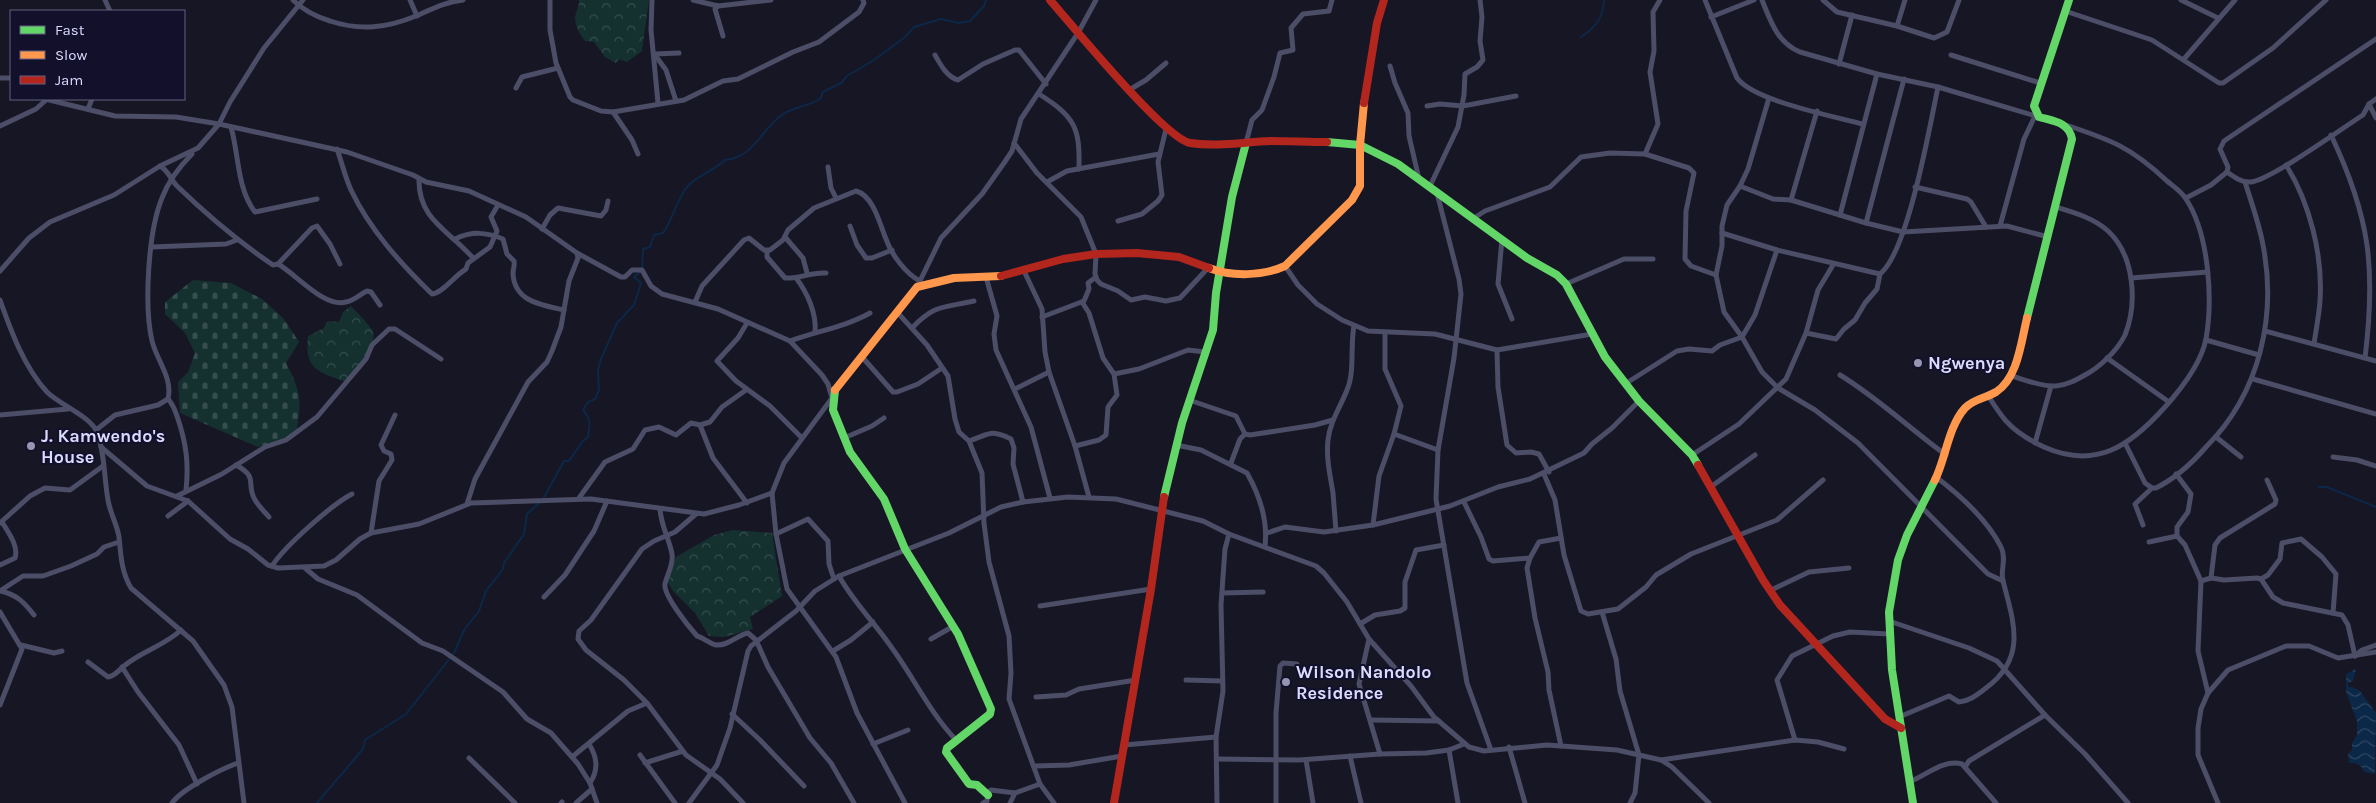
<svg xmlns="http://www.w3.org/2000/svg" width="2376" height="803" font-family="Karla,sans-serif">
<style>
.forest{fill:url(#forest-crowns)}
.cemetery{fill:url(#cemetery-stones)}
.water{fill:url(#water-waves)}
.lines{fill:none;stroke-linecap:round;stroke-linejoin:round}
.stream{stroke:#0b2848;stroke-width:2}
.street{stroke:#4c4d66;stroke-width:5}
.fast{stroke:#63d668;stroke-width:8}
.slow{stroke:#ff974d;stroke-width:8}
.jam{stroke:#b3261e;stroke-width:8}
.poi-dot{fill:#9696b3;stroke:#12102b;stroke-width:2}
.labels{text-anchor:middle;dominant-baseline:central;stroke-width:4;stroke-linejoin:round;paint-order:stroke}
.poi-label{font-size:18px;font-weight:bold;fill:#dbdbff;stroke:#12102b;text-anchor:start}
</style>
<defs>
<pattern id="forest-crowns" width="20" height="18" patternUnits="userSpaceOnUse" patternTransform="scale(1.25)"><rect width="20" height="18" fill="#14312f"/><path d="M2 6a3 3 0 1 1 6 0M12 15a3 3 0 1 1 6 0" fill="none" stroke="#364e4e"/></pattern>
<pattern id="cemetery-stones" width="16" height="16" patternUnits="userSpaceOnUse" patternTransform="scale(1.25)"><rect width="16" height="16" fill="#14312f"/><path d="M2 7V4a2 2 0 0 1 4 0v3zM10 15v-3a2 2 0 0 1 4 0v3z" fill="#364e4e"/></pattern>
<pattern id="water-waves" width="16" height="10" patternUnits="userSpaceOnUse" patternTransform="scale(1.25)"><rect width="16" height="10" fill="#0b2848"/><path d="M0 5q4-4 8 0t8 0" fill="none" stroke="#2e4763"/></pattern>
</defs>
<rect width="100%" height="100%" fill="#171625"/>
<g class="forest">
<path d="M579,0H649L642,51L627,62L619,59L616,63L605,57L594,42L585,41C579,33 573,23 576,13C578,7 579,6 579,0Z"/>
<path d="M351,306C358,314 367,322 372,330C380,343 354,372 346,382C318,372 304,369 308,336L324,328L326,323L330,321L339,322L343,312Z"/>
<polygon points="733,530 772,533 782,596 750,617 753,629 724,637 709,636 695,613 673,591 667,581 676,557 714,535"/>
</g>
<path class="cemetery" d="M193,280L231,283L262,299L284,319L299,342L286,363C300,390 302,398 297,429L283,440L258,447L180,413L178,382L188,372L195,353L185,333L165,314V302Z"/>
<path class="water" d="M2356,669L2353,681L2348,683V686L2359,690L2376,713L2375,774L2364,772C2361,764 2357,763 2349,763L2348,754L2352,750V743L2357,735V721L2346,692V674Z"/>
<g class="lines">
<g class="stream">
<path d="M1581,37C1596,27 1603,18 1604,0"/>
<polyline points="2319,487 2327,487 2376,507"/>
<path d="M543,499L564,461H569L582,442L588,437C590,425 591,419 583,410L588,402L595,399L599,390L598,370L601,359L617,323L634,305L641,283L634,277L642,270L643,249L650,247L654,235L663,233C673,219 676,201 687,187C697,175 714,171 725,160C753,157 759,134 778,118C790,107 807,107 820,99L823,92L841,83L847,76L874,60L905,37L914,27L941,19L959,23L970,21L984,6L986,0"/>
<polyline points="317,803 363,749 365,740 406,714 454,653 464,630 479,611 486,591 503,569 504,563 524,534 527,514 539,503"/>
</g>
<g class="street">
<polyline points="105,0 110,11"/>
<path d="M293,0C303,10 317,17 330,21C360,31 387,28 416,16C432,9 445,2 463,0"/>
<polyline points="410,0 417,16"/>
<polyline points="550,0 550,30 556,63 570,97 573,100 601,111 613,112 684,100 723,81 738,79 793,52 819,42 859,12 864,3 863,0"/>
<polyline points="652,0 651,30 658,103"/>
<polyline points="693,0 718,6 771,0"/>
<path d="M1705,0L1737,78C1754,101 1833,116 1862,124"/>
<path d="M1762,0C1771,22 1777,42 1800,52L1877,74L1938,87L2039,117"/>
<polyline points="1823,0 1837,12 1897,26 1934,38 1947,32 1959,0"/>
<polyline points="2181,0 2218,18"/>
<polyline points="718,6 715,9 723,36"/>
<polyline points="2065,11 2152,40 2219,83 2223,83 2273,48 2326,0"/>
<polyline points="1711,17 1754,0"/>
<polyline points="1897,26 1905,0"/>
<polyline points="655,54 679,53"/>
<polyline points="655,55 666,70 676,101"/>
<path d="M935,55C940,64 947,77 958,80L983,64L1015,50H1019L1046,84"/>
<polyline points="1951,55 2040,83"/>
<polyline points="2184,59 2235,0"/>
<polyline points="1839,64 1852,15"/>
<polyline points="1390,66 1395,83 1408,113 1409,136 1419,179"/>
<polyline points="0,78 11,78"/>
<polyline points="516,88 522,77 558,68"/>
<polyline points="1129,90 1146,80 1166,63"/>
<path d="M1039,94C1075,117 1080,127 1079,169"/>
<polyline points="1769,98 1748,169 1740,186 1727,205 1722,226 1722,246 1716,275 1724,312 1742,337 1762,372 1778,388 1815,410 1858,443 1988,574 2003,581"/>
<polyline points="45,99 115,116 176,117 219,124 347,152 413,175 426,182 469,191 526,217 577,253 578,258 569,281 561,327 552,351 547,362 528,382 475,479 467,504"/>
<polyline points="2369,104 2376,118"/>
<polyline points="1427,106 1440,104 1463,106 1516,96"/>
<polyline points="88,109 92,99"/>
<polyline points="613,112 632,140 638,154"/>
<polyline points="0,126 36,109 46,100"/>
<path d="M231,127C239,155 237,189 255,212L317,199"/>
<path d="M2331,135C2370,217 2376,268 2365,358"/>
<polyline points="1014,143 1037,173 1081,217 1096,254 1095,274 1097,280 1101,284 1118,291 1131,300 1145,297 1166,301 1180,298 1208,268"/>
<polyline points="1246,143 1252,120 1262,110 1274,77 1280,53 1293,50 1291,28 1303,14 1329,11 1332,0"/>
<path d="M337,149C342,163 345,177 351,190C370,230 401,264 432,294C443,293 454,276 466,269L468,263L490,247L497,231L491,217L498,205"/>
<polyline points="1645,154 1658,124 1650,72 1654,51 1653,12 1660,0"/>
<path d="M2286,165C2310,203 2323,256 2320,301C2319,315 2316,330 2314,344"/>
<path d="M160,166C169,171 170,179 177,186C207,215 239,242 273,265L278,264L312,228L317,226L330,244L340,264"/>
<polyline points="828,167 831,188 836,198"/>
<path d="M2227,172C2234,177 2242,183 2251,182C2272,179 2341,129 2363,115L2369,104L2376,99"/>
<path d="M419,179C418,220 450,231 473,258"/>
<polyline points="1047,182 1067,171 1159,154"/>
<polyline points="1430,186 1458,127 1464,95 1465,74 1477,67 1483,60 1480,41 1482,17 1480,0"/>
<polyline points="1740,186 1773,199 1791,200 1866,223 1903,232 2007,226 2048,237"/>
<polyline points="1915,187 1967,199 1971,202 1986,227"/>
<polyline points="1437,193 1459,279 1461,294 1454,358 1438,450 1436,499 1467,683 1491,750"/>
<polyline points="2186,198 2211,185 2227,172 2228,167 2220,149 2224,141 2376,39"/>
<polyline points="1791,200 1817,111"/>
<polyline points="1840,215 1877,74"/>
<polyline points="1474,218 1485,211 1550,187 1581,157 1610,153 1645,154 1689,168 1694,173 1686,211 1685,259 1691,266 1716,275"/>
<polyline points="1118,221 1142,214 1158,201 1162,195 1158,162 1166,129"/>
<polyline points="1866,223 1904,79"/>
<polyline points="850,226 857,245 866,258 872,258 892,250"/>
<polyline points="2000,226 2024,139 2035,116"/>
<polyline points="542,229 550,215 558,208 601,216 606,210 608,201"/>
<path d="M1722,233L1777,250L1880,274C1908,252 1930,125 1938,87"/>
<polyline points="785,237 803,258 807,273"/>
<path d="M455,239C472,231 486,232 503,239L507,254L514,261C515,266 513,269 513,273C514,302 542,305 564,310"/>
<polyline points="1502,239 1498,284 1512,319"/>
<polyline points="152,247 226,244 237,240"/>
<path d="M767,251V257L785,278C801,279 809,272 826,273"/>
<polyline points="577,253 621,277 625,277 632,270 642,270 651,286 662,294 718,309 790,341 822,375 828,384 832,398 784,463 772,493 776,534 787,589 836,657 857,713 905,803"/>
<path d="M278,264C296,274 324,308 346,302C354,301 360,294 367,291L371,292L380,305"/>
<polyline points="1285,266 1298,285 1317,304 1342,320 1368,331 1435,334 1497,350 1592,334"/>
<polyline points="0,271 29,238 50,222 114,195 160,166 198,148 219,124 230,102 264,48 303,0"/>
<polyline points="1024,271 1042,309 1045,352 1049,372 1075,446 1089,497"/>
<polyline points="986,277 997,316 994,334 996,350 1031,427 1050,498"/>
<path d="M796,278C807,292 817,314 815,332"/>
<polyline points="2131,278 2208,272"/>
<polyline points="1566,284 1624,259 1653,259"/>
<polyline points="917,287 941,238 982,194 1004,163 1012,151 1021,119 1078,33 1096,0"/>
<path d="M0,300C11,331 24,367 47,392C60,405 90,416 97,432C105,453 104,478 108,500C110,513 117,524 119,537C121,555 121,571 131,588L193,641L224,685L232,707L244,803"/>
<path d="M695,302L702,286L744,240L749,238L764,250H770L783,240L788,230L814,208L856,191C874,196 880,225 886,239C891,254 906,274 920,281"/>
<polyline points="897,312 927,345 948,376 955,419 959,432 969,441 982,473 984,523 989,562 1009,636 1011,673 1009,699 1040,784 1054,803"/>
<polyline points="1042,317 1084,301 1089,289 1088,283 1096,277"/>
<polyline points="747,323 738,338 717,361 736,381 770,406 802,438"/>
<path d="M912,328C935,304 943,308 974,301"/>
<polyline points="2265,331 2376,361"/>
<polyline points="1806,333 1836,339 1844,329 1855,320 1865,303 1877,289 1880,274"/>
<polyline points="2206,340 2259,355"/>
<path d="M790,341C817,331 845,327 870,313"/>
<polyline points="1497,350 1498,387 1507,445 1516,453 1531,452 1539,454 1549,472"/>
<polyline points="863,358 893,392 897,392 918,384 942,368"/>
<polyline points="2107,358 2169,402"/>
<polyline points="1114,374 1139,369 1188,350 1205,352"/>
<path d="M1840,375C1878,398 1910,429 1946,455"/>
<path d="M2012,376C2025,380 2042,387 2056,386C2067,385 2076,380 2085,375C2100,367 2117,351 2125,335C2138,302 2134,255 2108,231C2094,218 2073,212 2056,207"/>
<polyline points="2253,379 2376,414"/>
<polyline points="1625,384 1677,351 1689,349 1712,351 1720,345 1742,337 1755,315 1777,250"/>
<polyline points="1015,389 1049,372"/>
<path d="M1989,397C1994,405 2000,414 2006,421C2016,432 2031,441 2044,447C2096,470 2130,446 2165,407C2182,388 2201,364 2206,339C2213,299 2209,234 2186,199C2182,192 2173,186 2167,181C2131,147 2111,140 2066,125"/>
<path d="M168,399C173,404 175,410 177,416C186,442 189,463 186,490"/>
<polyline points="1189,400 1236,416 1245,434 1250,435 1315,425 1333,420"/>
<polyline points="0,415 68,409"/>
<polyline points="700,425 713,458 747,503"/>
<path d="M96,430L115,415L158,405L168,399C173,378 157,361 152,341C144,306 148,232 162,198C168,182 180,166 192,154"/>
<polyline points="1394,434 1438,450"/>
<polyline points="2216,437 2241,457"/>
<polyline points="844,438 872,426 884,418"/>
<path d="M969,441C990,434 990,429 1011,439L1014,448L1013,464L1023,502"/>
<polyline points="2035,443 2051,386"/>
<path d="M2125,443L2145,483L2152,488H2156C2174,479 2193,462 2206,447C2260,393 2278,315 2262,240C2258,221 2251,201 2245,182"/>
<path d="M1176,445L1201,450L1247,473C1260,496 1268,520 1265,546"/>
<polyline points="1075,446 1099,440 1106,435 1108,407 1117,395 1114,374 1103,358 1089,313 1082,302"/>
<polyline points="101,447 147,486 188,501 230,539 248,549 268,565 278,568 324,566 336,560 360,539 371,533 419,524 471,503 591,499 704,514 739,505 772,493"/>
<polyline points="1692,455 1739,424 1786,379 1806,333 1818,290 1833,265"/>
<polyline points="2333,457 2357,460 2376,466"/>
<polyline points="1231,463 1240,439 1245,434"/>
<path d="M236,465C259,478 246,482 254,498C257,505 265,512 269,517"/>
<polyline points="1544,474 1555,500 1564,555 1581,611 1588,614 1618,609 1646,587 1656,575 1691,554 1777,520 1823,480"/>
<polyline points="2176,474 2191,494 2188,512 2177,527 2177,536"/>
<polyline points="1712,486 1755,455"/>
<polyline points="177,496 222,474 265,447 286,440 317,417 366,359 372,345 389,329 395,329 441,359"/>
<polyline points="579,498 605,462 633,449 645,430 659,427 676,435 691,423 700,425 710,422 722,407 746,390"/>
<polyline points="1464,502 1481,537 1489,559 1493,561 1530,558 1539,542 1561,538"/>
<path d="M660,509C661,526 669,538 672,554C674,564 667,574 665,584C663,595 689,627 697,636C704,638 710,644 716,645C729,646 737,635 748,633L756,640L768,667L810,738L831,763L854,803"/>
<polyline points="696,514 675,532 654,541 642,549 591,620 579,631 578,639 586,650 624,680 647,703 686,755 720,779 743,803"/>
<polyline points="168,516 188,501"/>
<polyline points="0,523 30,496 45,488 70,490 103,466"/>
<polyline points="1373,525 1379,476 1394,434 1401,406 1385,369 1385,334"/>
<polyline points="2143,525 2135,504 2152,488"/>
<path d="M1336,531C1335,518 1334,505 1333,493C1330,475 1326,458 1328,440C1330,421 1341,406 1347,390C1355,372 1350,346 1354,326"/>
<polyline points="371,533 379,481 392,460 391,454 384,451 381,445 395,415"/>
<polyline points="1267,533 1285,527 1324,532 1373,525 1450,506 1498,487 1530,479 1584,453 1592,444 1612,428 1639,401"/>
<polyline points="776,534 808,519 828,541 829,564 834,579"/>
<polyline points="2149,542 2177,536 2185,545 2201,581 2198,651 2208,693"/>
<polyline points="1530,558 1527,568 1535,618 1548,672 1549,690 1561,746"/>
<path d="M0,565L15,558C19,546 8,532 2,522"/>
<path d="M272,566C284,547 331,505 352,494"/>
<polyline points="305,568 318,579 357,595 422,643 443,651 503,692 527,719 551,733 578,764 590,783 597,803"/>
<path d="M839,576C854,603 875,623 892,648C914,678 930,713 956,740"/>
<polyline points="2211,578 2215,545 2220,538 2275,504 2276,500 2267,480"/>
<polyline points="2261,579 2268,575 2280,559 2282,543 2301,539 2322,557 2336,574 2333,613"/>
<polyline points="2201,581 2211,578 2224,580 2257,578 2261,579 2273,597 2283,603 2342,615 2348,625 2355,656"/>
<polyline points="0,591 23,576 43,576 71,566 97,554 104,547 119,542"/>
<path d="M1,591C17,595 24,602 34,615"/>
<polyline points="1769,591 1809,572 1849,568"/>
<polyline points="1222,593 1263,592"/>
<polyline points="544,597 565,575 594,531 607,501"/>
<polyline points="1040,606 1151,589"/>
<polyline points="0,612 22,649 0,705"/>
<polyline points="1602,612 1616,659 1620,691 1639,755 1635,793 1630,803"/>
<polyline points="1889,621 1969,648 1997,661 2045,715 2085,754 2128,803"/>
<polyline points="1360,624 1375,615 1400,611 1405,608 1405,582 1416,550 1444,545"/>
<polyline points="931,639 952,627"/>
<polyline points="1369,639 1359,684 1380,754"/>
<polyline points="21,645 54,653 62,651"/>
<polyline points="833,651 851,640 873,622"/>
<polyline points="2355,656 2362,650 2376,645"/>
<path d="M88,662L108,677C115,676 119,670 124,666C142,651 164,646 181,630"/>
<polyline points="122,667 138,692 179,745 197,784"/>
<polyline points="1186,680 1222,681"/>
<polyline points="1036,697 1066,695 1079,689 1136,680"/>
<polyline points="732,714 760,740 804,786"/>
<path d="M1899,717L1949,696L1959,702C1970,701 1978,694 1986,688C2027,658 2014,623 2003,581C2000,570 2007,559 2001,547C1987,519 1961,496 1936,477"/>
<polyline points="1371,720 1439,721"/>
<polyline points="1795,740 1777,680 1792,656 1833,636 1850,632 1889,634"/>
<path d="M589,744C597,757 599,769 590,783"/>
<polyline points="873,744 908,730"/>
<polyline points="1124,745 1216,737"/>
<polyline points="1509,747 1525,803"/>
<polyline points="1449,750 1458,803"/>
<polyline points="640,755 675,803"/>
<polyline points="1350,756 1361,803"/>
<polyline points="572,757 628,711 647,703"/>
<polyline points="469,758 515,803"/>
<polyline points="1217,759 1299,760 1380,754 1426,753 1449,750 1464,744"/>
<polyline points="1306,760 1313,803"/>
<polyline points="1661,760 1795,740 1818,742 1844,749"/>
<polyline points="645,763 683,751"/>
<polyline points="1035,766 1069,765 1122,756"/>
<polyline points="1965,767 1969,761 2045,715"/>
<path d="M1909,782C1927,775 1943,759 1962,764L1996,803"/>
<path d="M172,803C182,789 221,769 238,763"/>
<polyline points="561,803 562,802"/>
<polyline points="576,803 592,789"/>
<polyline points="689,803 717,765 730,728 748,651 751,646 796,611 815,591 839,576 949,533 1001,507 1023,502 1068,497 1116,499 1203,521 1229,534 1316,566 1324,573 1347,602 1369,639 1411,686 1434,717 1469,747 1484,751 1547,745 1617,750 1661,760 1672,767 1709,803"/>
<polyline points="983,803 987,801 988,792 991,790 1015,793 1040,784"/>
<polyline points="1010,803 1015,793"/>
<polyline points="1217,803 1216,737 1223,691 1221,605 1225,549 1229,534"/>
<polyline points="1276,803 1276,713 1280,666 1283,663 1297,664"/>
<polyline points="2218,803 2198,755 2198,728 2201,709 2208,693 2228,670 2286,646 2309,646 2338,658 2376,652"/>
</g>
<g class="fast">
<polyline points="1327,142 1360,145 1398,164 1527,258 1557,275 1566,284 1605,357 1639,401 1692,455 1698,465"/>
<path d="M2027,318L2072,139C2069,122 2053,121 2039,117L2034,106L2069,0"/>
<polyline points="835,390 833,410 850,452 884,499 905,549 958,634 991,709 990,714 947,748 946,752 969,784 977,785 988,795"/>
<polyline points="1164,497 1182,423 1213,330 1216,293 1232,197 1246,143"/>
<polyline points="1913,803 1892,670 1889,612 1898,560 1907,535 1935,480"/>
</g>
<g class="slow">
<path d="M1209,268C1232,277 1263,276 1285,266L1352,200L1360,186V145L1364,103"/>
<polyline points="835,390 917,287 954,278 1001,276"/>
<path d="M1935,480C1946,458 1948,427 1965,408C1973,399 1986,398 1996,392C2018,378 2021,342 2027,318"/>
</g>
<g class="jam">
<path d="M1050,0C1072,25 1165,139 1190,143C1216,147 1244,142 1270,141C1289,141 1308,142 1327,142"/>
<polyline points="1364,103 1377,23 1384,0"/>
<polyline points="1001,276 1063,259 1096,254 1137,253 1179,257 1209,268"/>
<polyline points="1698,465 1763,580 1780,605 1885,719 1901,728"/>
<polyline points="1114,803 1151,589 1164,497"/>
</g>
</g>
<g class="poi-dot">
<circle cx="1918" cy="363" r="5"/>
<circle cx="31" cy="446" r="5"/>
<circle cx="1286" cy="682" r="5"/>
</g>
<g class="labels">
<g class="poi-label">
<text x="1928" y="363">Ngwenya</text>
<text x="41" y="436">J. Kamwendo's<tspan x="41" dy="21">House</tspan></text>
<text x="1296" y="672">Wilson Nandolo<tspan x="1296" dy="21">Residence</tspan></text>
</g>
</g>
<rect x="10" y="10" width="175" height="90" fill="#12102b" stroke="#626180"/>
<rect x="20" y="26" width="25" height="8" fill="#63d668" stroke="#626180"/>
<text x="55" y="35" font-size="15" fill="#dbdbff">Fast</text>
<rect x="20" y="51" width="25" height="8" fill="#ff974d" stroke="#626180"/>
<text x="55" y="60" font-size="15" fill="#dbdbff">Slow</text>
<rect x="20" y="76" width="25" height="8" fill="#b3261e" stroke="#626180"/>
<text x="55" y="85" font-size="15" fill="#dbdbff">Jam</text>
</svg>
